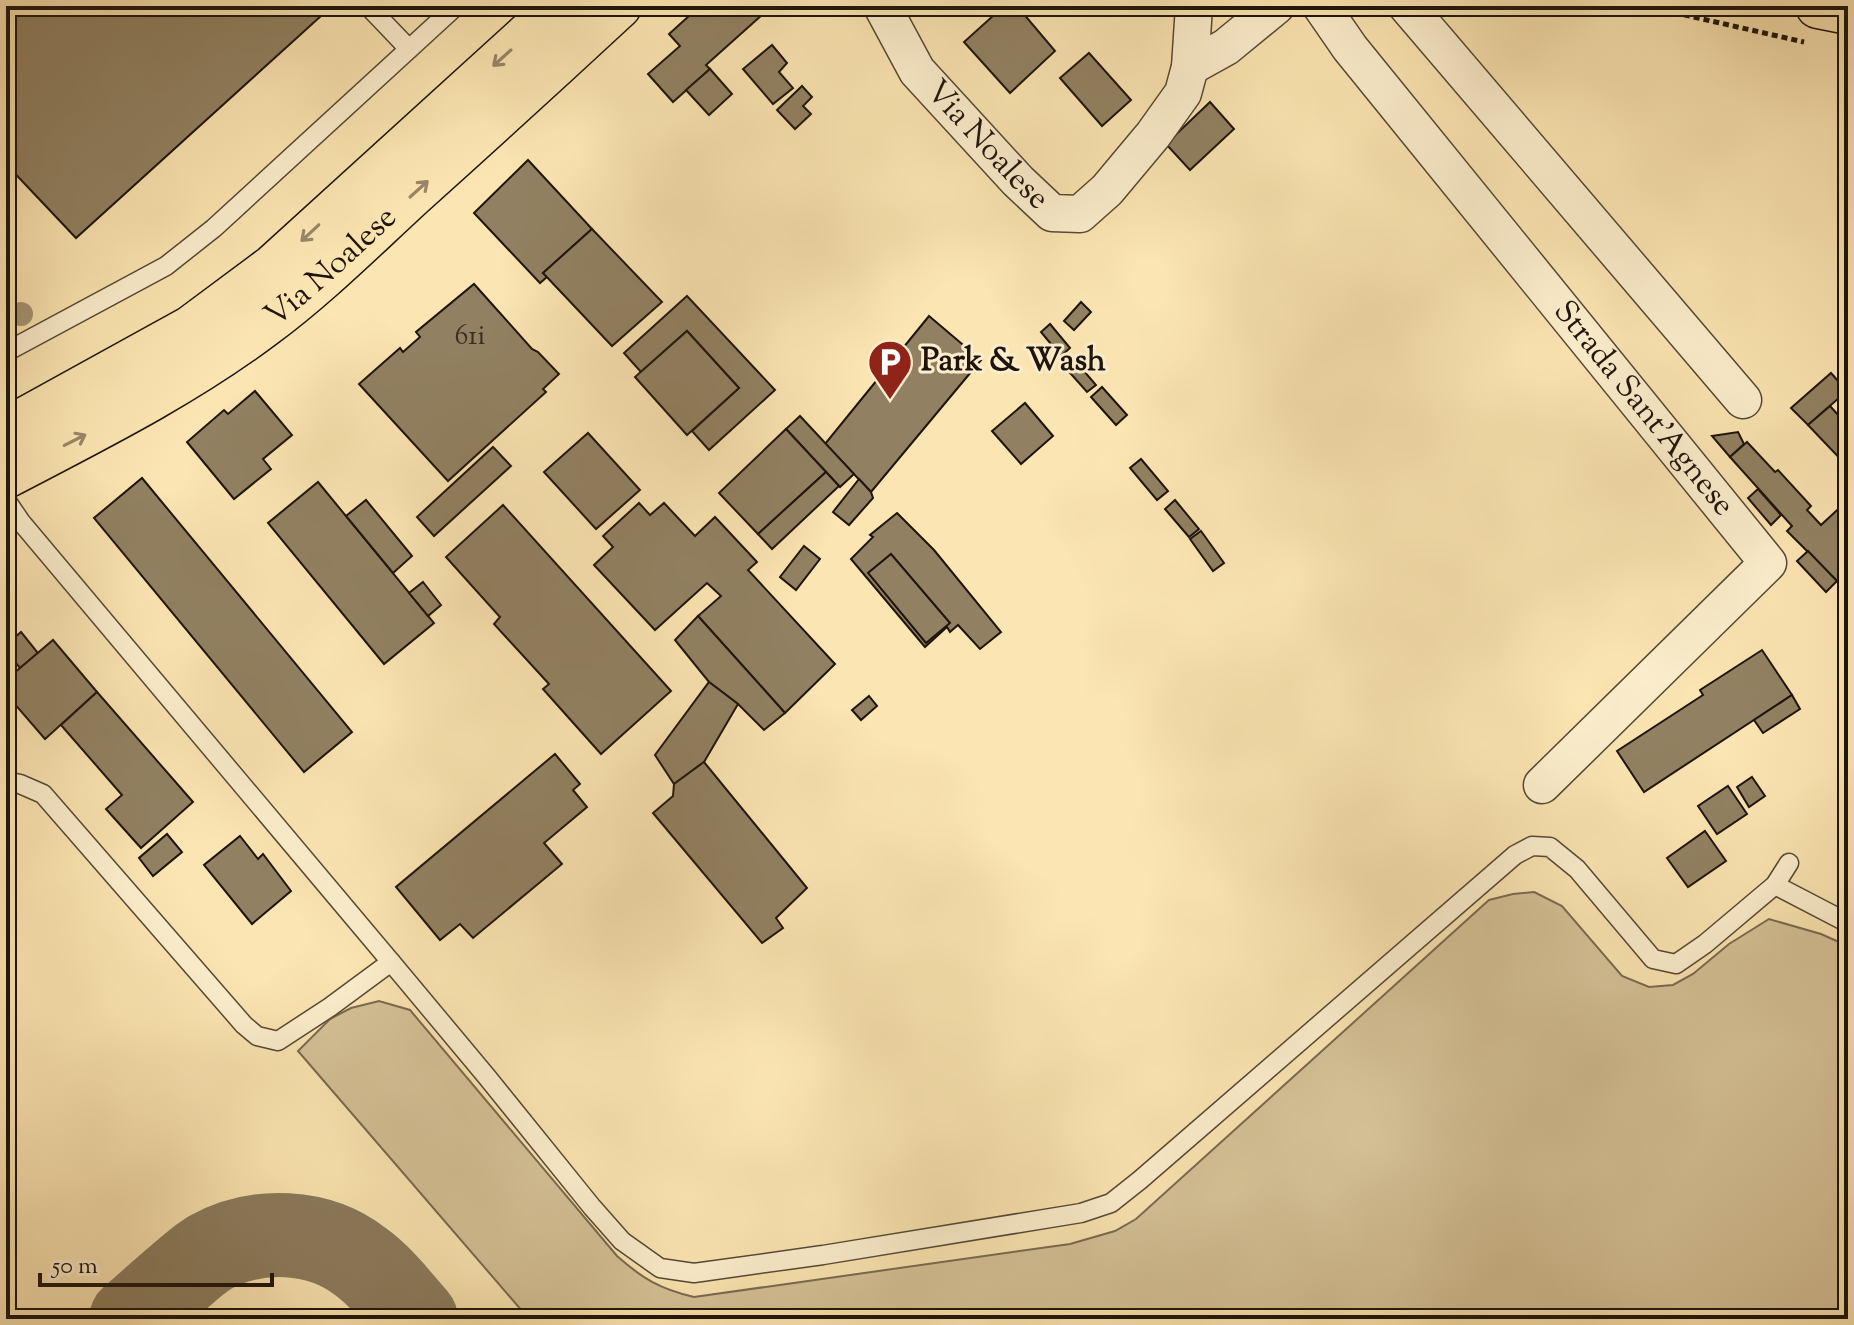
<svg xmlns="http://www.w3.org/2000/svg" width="1854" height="1325" font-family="'Sorts Mill Goudy',serif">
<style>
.green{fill:#d5c196;stroke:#7a6a50;stroke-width:2}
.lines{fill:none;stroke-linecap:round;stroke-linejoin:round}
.taxiway{stroke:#8c7c5e;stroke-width:84}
.building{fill:#918162;stroke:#1e140b;stroke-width:2}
.lane-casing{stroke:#554835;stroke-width:21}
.street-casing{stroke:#554835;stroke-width:39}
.primary-casing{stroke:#1e140b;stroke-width:47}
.highway-casing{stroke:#1e140b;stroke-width:47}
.path{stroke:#1e140b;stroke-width:5;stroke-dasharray:6 4;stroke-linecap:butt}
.lane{stroke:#fceecd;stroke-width:18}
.street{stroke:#fceecd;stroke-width:36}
.primary{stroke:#fbe5b2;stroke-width:44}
.highway{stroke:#fbe5b2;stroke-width:44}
.tree{fill:#a59471}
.oneway{stroke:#988767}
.labels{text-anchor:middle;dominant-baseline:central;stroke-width:6;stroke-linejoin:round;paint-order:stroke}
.number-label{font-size:28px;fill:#3b2f21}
.street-label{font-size:32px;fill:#1e140b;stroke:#fceecd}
.poi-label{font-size:32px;font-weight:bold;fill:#1e140b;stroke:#fceecd;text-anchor:start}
</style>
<rect width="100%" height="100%" fill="#fbe5b2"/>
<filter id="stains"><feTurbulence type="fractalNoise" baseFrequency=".0025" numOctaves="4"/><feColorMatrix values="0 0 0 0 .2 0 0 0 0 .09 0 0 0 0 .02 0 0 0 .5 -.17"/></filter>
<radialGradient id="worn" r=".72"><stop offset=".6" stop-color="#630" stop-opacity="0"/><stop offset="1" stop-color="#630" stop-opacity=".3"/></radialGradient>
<path class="green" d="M1534,892L1562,906L1622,976L1649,987L1673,985L1693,974L1729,944L1769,919L1821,934L1848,946V1319H529L298,1051L330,1019L351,1008L379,1001L410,1010L617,1256C643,1279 660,1289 694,1297L1070,1244L1115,1231L1136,1219L1489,900L1513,894Z"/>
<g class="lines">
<path class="taxiway" d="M131,1319C149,1303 167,1287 186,1271C194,1264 202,1257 211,1252C257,1227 319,1229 361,1262C382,1277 399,1300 416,1319"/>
</g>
<g class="building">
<polygon points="6,6 332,6 76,238 6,164"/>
<polygon points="700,6 756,6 763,14 706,65 710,69 673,102 648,74 680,46 669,34"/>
<polygon points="1004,6 1017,6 1055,51 1010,93 964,42"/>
<polygon points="772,45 787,63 779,72 793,88 773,104 743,69"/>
<polygon points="1089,53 1131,100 1102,126 1060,78"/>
<polygon points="710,69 732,94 709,115 686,90"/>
<polygon points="802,86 812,97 803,106 811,114 795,129 777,110"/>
<polygon points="1210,102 1234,129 1190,170 1166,144"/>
<polygon points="528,160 592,229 543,273 547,277 540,283 474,213"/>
<polygon points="592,229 662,302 612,346 543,273"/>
<polygon points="474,284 532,349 538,352 559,374 543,389 546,392 448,481 359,384 400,348 403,352 420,337 416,332"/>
<polygon points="687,296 775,390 709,450 692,431 739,388 687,331 641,372 624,353"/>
<polygon points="1081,302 1091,312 1074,330 1064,321"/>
<polygon points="929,316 981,360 871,492 825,444"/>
<polygon points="1050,324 1070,348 1061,356 1041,332"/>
<polygon points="687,331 739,388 687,435 635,377"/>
<polygon points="1072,357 1096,385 1087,392 1063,365"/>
<polygon points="1831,373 1847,391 1808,425 1791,408"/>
<polygon points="1102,387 1127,415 1116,425 1091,397"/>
<polygon points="255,391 292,435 263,459 271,469 234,499 187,442 224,410 228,414"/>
<polygon points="1025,403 1053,436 1021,464 992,431"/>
<polygon points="1830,406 1848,426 1848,467 1808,425"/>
<polygon points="800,416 854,474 840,487 786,429"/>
<polygon points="786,429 826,472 758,534 719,493"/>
<polygon points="1738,432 1744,444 1730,457 1712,436"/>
<polygon points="588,433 640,490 596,529 544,472"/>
<polygon points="1747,442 1775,472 1778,470 1811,506 1807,510 1821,525 1848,500 1848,574 1839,583 1787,531 1792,526 1730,457"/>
<polygon points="493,447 511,466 434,536 417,517"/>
<polygon points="1141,459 1168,491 1157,500 1130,468"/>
<polygon points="826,472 839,486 772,549 758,534"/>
<polygon points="142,478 352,732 304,772 94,518"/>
<polygon points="859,479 871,492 873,498 849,525 833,512"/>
<polygon points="318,482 434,623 384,664 268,523"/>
<polygon points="1758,489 1781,515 1771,525 1748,498"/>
<polygon points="366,500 412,556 393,573 346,516"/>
<polygon points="1175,500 1199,529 1189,537 1165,509"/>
<polygon points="639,503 650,515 664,503 695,536 715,517 757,562 748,570 835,664 785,713 698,616 721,596 707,583 655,630 594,565 613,547 603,536"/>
<polygon points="503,505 671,691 601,754 543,689 549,684 494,624 500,617 446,557"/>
<polygon points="897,513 934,550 1001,632 980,649 958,625 950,632 947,627 925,647 851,559 873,537 870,535"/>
<polygon points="1201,531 1224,563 1213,571 1190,539"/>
<polygon points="804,546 820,559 796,590 780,577"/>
<polygon points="1808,551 1837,581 1826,592 1797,561"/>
<polygon points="891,554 950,623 926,643 868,573"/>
<polygon points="423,582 441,605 428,616 409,593"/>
<polygon points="698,616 785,713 764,730 738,704 709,682 675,640"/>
<polygon points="21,632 38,653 20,668 6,651 6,645"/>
<polygon points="53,640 97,692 45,739 6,694 6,680"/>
<polygon points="1762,650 1792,695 1644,792 1617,751 1703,695 1700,690"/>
<polygon points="709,682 738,704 704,762 674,784 655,755"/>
<polygon points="97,692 193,802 141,848 106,809 122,795 61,725"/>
<polygon points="1792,695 1800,709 1763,733 1754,720"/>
<polygon points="869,696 877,706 861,720 852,710"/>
<polygon points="555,754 580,784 573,790 587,807 544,843 562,864 473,938 460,924 440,940 396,887"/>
<polygon points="704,762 807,888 776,918 783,928 762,943 653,813 673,796 674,784"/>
<polygon points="1752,777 1765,796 1749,807 1737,787"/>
<polygon points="1728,786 1747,814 1717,834 1698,806"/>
<polygon points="1705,831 1726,861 1688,887 1667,858"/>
<polygon points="167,834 182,852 153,876 139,858"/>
<polygon points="240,836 258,859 263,854 291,891 252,924 204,865"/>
</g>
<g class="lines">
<g class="lane-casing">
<g id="lane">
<polyline points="368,6 409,49"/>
<polyline points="6,352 166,266 214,228 456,6"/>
<polyline points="6,500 21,522 391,962"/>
<polyline points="6,781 20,784 43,794 244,1025 257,1036 278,1041 330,1007 391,962 487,1077 592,1207 622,1241 660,1268 694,1273 823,1255 1081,1213 1111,1203 1140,1180 1515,855 1532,846 1550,847 1577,869 1653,959 1676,964 1705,944 1775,885 1789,863"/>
<polyline points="1775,885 1848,923"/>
</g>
</g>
<g class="street-casing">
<g id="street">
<path id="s1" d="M882,6L917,71L1018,181L1052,213L1080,214L1107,190L1153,135L1183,93L1190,67L1194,6"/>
<path id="s2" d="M1321,6L1350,48L1768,563L1542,785"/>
<polyline points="1407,6 1743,400"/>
<polyline points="1190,67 1226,47 1276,6"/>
</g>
</g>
<g class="primary-casing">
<g id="primary">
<polyline points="6,430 191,328 273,267 560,6"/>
<path id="s3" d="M6,476C94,430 183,386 263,326C316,287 364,239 413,194C482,132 551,69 619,6"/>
</g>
</g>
<g class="highway-casing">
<polyline id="highway" points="1818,6 1848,12"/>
</g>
<polyline class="path" points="1645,6 1804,42"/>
<use href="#lane" class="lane"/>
<use href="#street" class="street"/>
<use href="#primary" class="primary"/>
<use href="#highway" class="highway"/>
</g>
<circle class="tree" cx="21" cy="314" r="12"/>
<defs><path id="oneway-shaft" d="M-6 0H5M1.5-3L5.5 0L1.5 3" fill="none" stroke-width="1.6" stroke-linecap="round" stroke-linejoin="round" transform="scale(2)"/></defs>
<g class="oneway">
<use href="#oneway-shaft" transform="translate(502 58) rotate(138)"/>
<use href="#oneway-shaft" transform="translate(419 189) rotate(-42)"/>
<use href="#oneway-shaft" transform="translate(310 233) rotate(137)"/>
<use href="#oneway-shaft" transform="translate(75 440) rotate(-27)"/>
</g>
<defs>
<g id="parking-pin" transform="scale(2.3)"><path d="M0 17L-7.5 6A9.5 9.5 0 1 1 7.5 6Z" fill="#8f2418" stroke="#fceecd"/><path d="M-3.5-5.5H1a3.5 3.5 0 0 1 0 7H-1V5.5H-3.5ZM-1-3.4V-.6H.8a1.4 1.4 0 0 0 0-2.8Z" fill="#fff"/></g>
</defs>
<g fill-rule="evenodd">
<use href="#parking-pin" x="890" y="362"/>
</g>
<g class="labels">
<g class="number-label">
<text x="470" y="337">61i</text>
</g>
<g class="street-label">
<text stroke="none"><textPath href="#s1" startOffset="176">Via Noalese</textPath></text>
<text stroke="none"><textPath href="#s3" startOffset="388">Via Noalese</textPath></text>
<text stroke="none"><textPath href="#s2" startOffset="516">Strada Sant'Agnese</textPath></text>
</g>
<g class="poi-label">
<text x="921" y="362">Park &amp; Wash</text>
</g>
</g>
<rect width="1854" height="1325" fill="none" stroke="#fbe5b2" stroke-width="32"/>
<rect x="8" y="8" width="1838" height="1309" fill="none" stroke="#1e140b" stroke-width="4"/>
<rect x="16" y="16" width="1822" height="1293" fill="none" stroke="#1e140b" stroke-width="2"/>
<path d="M40 1273v12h232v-12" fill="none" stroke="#1e140b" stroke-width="4"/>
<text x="52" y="1273" font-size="24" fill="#1e140b" stroke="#fceecd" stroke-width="6" paint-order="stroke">50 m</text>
<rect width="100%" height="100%" filter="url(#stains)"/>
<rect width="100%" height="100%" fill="url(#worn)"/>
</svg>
